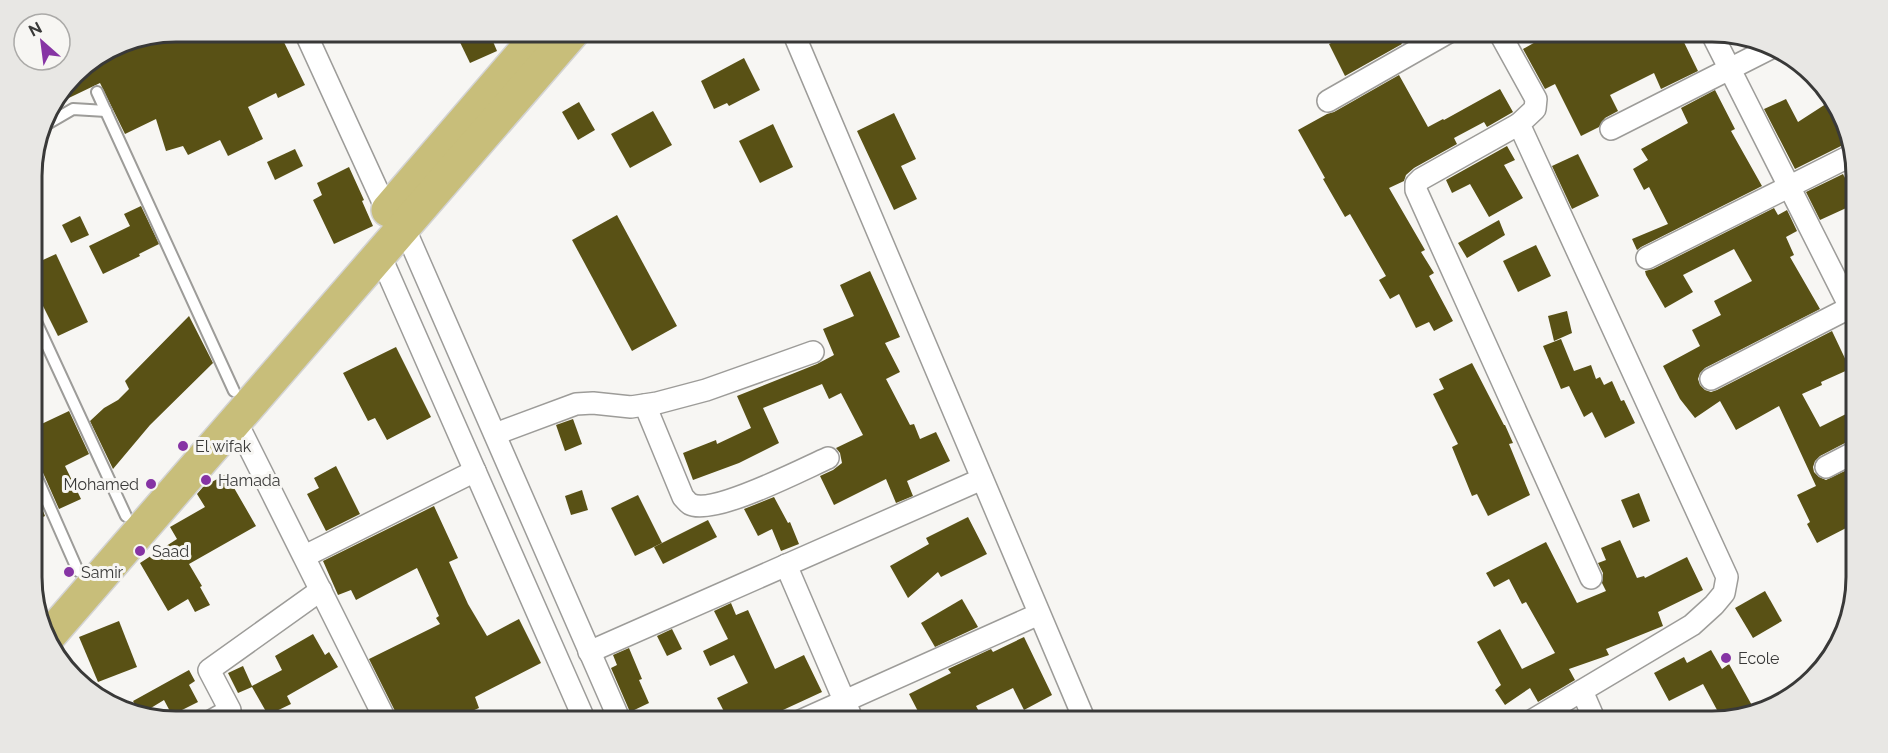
<svg xmlns="http://www.w3.org/2000/svg" width="1888" height="753" font-family="Raleway,sans-serif">
<style>
.building{fill:#595115}
.lines{fill:none;stroke-linecap:round;stroke-linejoin:round}
.service-casing{stroke:#9d9c99;stroke-width:14}
.minor-casing{stroke:#9d9c99;stroke-width:24}
.trunk-casing{stroke:#d3d3d3;stroke-width:36}
.service{stroke:#fff;stroke-width:10}
.minor{stroke:#fff;stroke-width:21}
.trunk{stroke:#c8be7a;stroke-width:33}
.poi-dot{fill:#8634a4;stroke:#f7f6f3;stroke-width:2}
.labels{text-anchor:middle;dominant-baseline:central;stroke-width:6;stroke-linejoin:round;paint-order:stroke}
.poi-label{font-size:16px;fill:#393938;stroke:#f7f6f3;text-anchor:start}
.rim{fill:none;stroke:#393938;stroke-width:3}
</style>
<rect width="100%" height="100%" fill="#f7f6f3"/>
<g class="building">
<polygon points="176,32 279,32 305,85 278,98 276,93 248,107 263,139 228,156 220,140 188,155 183,146 166,151 156,119 125,134 100,83 50,107 80,68 121,42"/>
<polygon points="455,32 489,32 497,51 470,63"/>
<polygon points="1353,32 1396,32 1402,44 1345,76 1329,44"/>
<polygon points="1553,32 1679,32 1698,71 1661,89 1654,73 1610,95 1618,111 1605,118 1599,127 1581,136 1555,84 1545,89 1523,49"/>
<polygon points="744,58 760,90 729,106 727,103 714,109 701,81"/>
<polygon points="1399,75 1428,127 1443,119 1444,120 1500,89 1513,112 1487,127 1484,122 1454,138 1457,144 1414,168 1406,175 1404,181 1389,188 1425,250 1421,252 1434,273 1429,276 1453,321 1434,331 1429,322 1416,328 1399,294 1390,299 1379,280 1386,276 1350,214 1345,217 1323,179 1325,178 1298,130 1327,114 1334,112"/>
<polygon points="1715,90 1735,129 1731,131 1762,186 1641,247 1637,250 1632,239 1668,224 1649,187 1644,190 1633,169 1648,160 1641,149 1688,123 1681,108"/>
<polygon points="1786,99 1798,122 1832,100 1849,142 1795,169 1764,109"/>
<polygon points="579,102 595,130 578,140 562,112"/>
<polygon points="653,111 672,145 630,168 611,134"/>
<polygon points="894,113 916,159 901,166 917,199 894,210 857,131"/>
<polygon points="773,124 793,167 760,183 739,141"/>
<polygon points="1507,146 1515,160 1504,165 1523,198 1489,217 1470,184 1452,193 1446,180"/>
<polygon points="295,149 303,166 275,180 267,162"/>
<polygon points="1578,154 1599,196 1572,209 1552,166"/>
<polygon points="349,167 364,200 362,201 373,226 334,244 313,200 322,195 317,183"/>
<polygon points="1843,174 1855,197 1855,204 1820,220 1806,192"/>
<polygon points="141,206 159,244 139,254 140,256 103,274 89,246 130,226 124,214"/>
<polygon points="1774,208 1778,215 1787,210 1797,231 1786,237 1794,255 1790,257 1820,309 1705,368 1700,373 1698,379 1700,385 1705,390 1711,392 1717,390 1832,331 1850,369 1821,382 1822,385 1802,394 1820,427 1852,411 1851,441 1845,443 1820,456 1815,461 1813,467 1814,472 1819,477 1826,480 1851,468 1850,526 1817,543 1807,524 1810,522 1797,495 1816,486 1779,406 1736,430 1720,401 1695,418 1680,399 1663,366 1700,346 1692,330 1721,315 1714,301 1752,281 1734,249 1683,275 1693,292 1665,308 1646,275 1645,271 1653,269"/>
<polygon points="617,215 677,326 632,351 572,240"/>
<polygon points="80,216 89,235 71,243 62,225"/>
<polygon points="1499,220 1505,235 1467,258 1458,243"/>
<polygon points="1536,245 1551,276 1518,292 1503,261"/>
<polygon points="56,254 88,322 58,336 32,284 32,265"/>
<polygon points="870,271 900,337 885,343 900,372 886,379 910,425 914,424 920,439 936,432 950,461 907,481 913,496 896,503 886,479 834,505 820,476 833,470 842,463 840,453 836,448 863,435 841,393 829,399 822,384 763,408 779,443 739,463 693,480 683,453 716,440 717,444 751,428 737,396 817,364 834,355 823,329 854,316 840,285"/>
<polygon points="1567,311 1572,333 1554,341 1548,316"/>
<polygon points="189,316 213,363 150,425 113,469 90,421 104,408 118,400 129,389 125,381"/>
<polygon points="1561,339 1574,371 1591,365 1596,379 1600,377 1604,385 1612,381 1621,401 1624,400 1635,423 1605,438 1592,412 1584,417 1569,386 1561,389 1543,346"/>
<polygon points="396,347 431,417 387,440 375,418 368,421 343,373"/>
<polygon points="1472,363 1504,425 1505,425 1513,443 1509,444 1530,495 1488,516 1477,494 1472,496 1452,447 1458,444 1433,394 1444,389 1439,379"/>
<polygon points="69,411 89,454 65,466 81,499 59,509 40,466 33,462 33,428"/>
<polygon points="573,419 582,444 565,451 556,425"/>
<polygon points="336,466 360,514 326,531 307,494 319,488 314,478"/>
<polygon points="226,474 256,526 189,564 202,586 200,587 210,605 195,612 188,599 168,611 140,563 177,539 170,527 205,507 197,494 203,487"/>
<polygon points="34,489 45,516 34,521"/>
<polygon points="582,490 588,510 571,515 565,496"/>
<polygon points="1639,493 1650,521 1633,528 1621,500"/>
<polygon points="638,495 662,543 635,556 611,508"/>
<polygon points="774,497 788,523 790,522 799,544 781,551 772,529 758,536 744,509"/>
<polygon points="434,506 458,558 449,562 468,604 487,636 519,619 541,663 475,697 479,708 465,714 469,721 400,721 369,659 440,624 436,618 439,616 417,568 356,600 351,590 338,595 323,561"/>
<polygon points="968,517 987,554 941,577 938,572 908,598 890,566 929,544 926,538"/>
<polygon points="708,520 717,537 663,564 654,547"/>
<polygon points="1620,540 1637,578 1644,576 1645,578 1687,557 1703,590 1658,612 1663,626 1606,649 1609,655 1569,669 1575,680 1538,702 1530,688 1505,705 1495,690 1501,685 1477,642 1500,629 1522,669 1555,653 1526,602 1522,604 1509,579 1494,587 1486,573 1546,542 1577,603 1606,591 1602,583 1603,573 1598,563 1606,560 1601,548"/>
<polygon points="1765,591 1782,621 1753,638 1735,608"/>
<polygon points="962,599 978,627 935,647 921,623"/>
<polygon points="731,603 736,615 748,610 775,669 804,655 822,692 783,710 788,721 729,721 717,698 748,683 734,655 710,666 703,651 728,639 714,611"/>
<polygon points="119,621 137,667 98,682 79,637"/>
<polygon points="672,629 682,649 667,656 657,636"/>
<polygon points="313,634 325,655 329,652 338,667 287,696 291,704 268,715 252,687 238,693 228,673 243,666 252,686 282,670 275,656"/>
<polygon points="1024,637 1052,695 1024,710 1013,688 976,706 984,721 923,721 909,694 951,673 948,669 991,649 993,652"/>
<polygon points="629,648 642,679 639,680 649,703 630,712 611,668 617,665 613,655"/>
<polygon points="1711,650 1722,669 1729,664 1754,709 1723,721 1703,684 1669,701 1654,673 1684,657 1687,663"/>
<polygon points="189,670 195,681 189,685 198,702 172,715 164,700 141,714 133,701"/>
</g>
<g class="lines">
<g class="service-casing">
<g id="service">
<polyline points="97,92 234,391"/>
<polyline points="42,127 73,109 106,111"/>
<polyline points="33,315 126,516"/>
<polyline points="33,469 78,571"/>
</g>
</g>
<g class="minor-casing">
<g id="minor">
<polyline points="305,32 387,211"/>
<polyline points="793,32 1085,721"/>
<polyline points="1499,32 1536,99 1535,109 1519,124 1727,577 1724,593 1714,605 1692,625 1531,721"/>
<polyline points="1711,32 1853,313"/>
<polyline points="1328,101 1449,32"/>
<polyline points="1519,124 1421,179 1416,184 1416,190 1591,578"/>
<polyline points="1611,129 1771,48"/>
<polyline points="404,227 620,721"/>
<polyline points="380,255 585,721"/>
<polyline points="1647,258 1854,154"/>
<polyline points="1711,379 1853,306"/>
<path d="M645,405L683,497C685,499 687,502 690,504C713,516 803,469 828,458"/>
<polyline points="236,421 386,721"/>
<polyline points="495,434 576,404 593,403 631,407 657,403 706,390 813,352"/>
<polyline points="1826,467 1851,454"/>
<polyline points="305,556 475,471"/>
<polyline points="786,565 853,721"/>
<polyline points="589,652 982,479"/>
<polyline points="1582,691 1595,721"/>
<polyline points="211,721 230,710 209,670 321,590"/>
<polyline points="800,721 1039,614"/>
</g>
</g>
<g class="trunk-casing">
<g id="trunk">
<polyline points="388,210 541,32"/>
<polyline points="49,636 573,32"/>
</g>
</g>
<use href="#service" class="service"/>
<use href="#minor" class="minor"/>
<use href="#trunk" class="trunk"/>
</g>
<g class="poi-dot">
<circle cx="183" cy="446" r="6"/>
<circle cx="206" cy="480" r="6"/>
<circle cx="151" cy="484" r="6"/>
<circle cx="140" cy="551" r="6"/>
<circle cx="69" cy="572" r="6"/>
<circle cx="1726" cy="658" r="6"/>
</g>
<g class="labels">
<g class="poi-label">
<text x="195" y="446">El wifak</text>
<text x="218" y="480">Hamada</text>
<text x="139" y="484" text-anchor="end">Mohamed</text>
<text x="152" y="551">Saad</text>
<text x="81" y="572">Samir</text>
<text x="1738" y="658">Ecole</text>
</g>
</g>
<path d="M0 0H1888V753H0ZM176 42H1712A134 134 0 0 1 1846 176V577A134 134 0 0 1 1712 711H176A134 134 0 0 1 42 577V176A134 134 0 0 1 176 42Z" fill="#e8e7e4" fill-rule="evenodd"/>
<path class="rim" d="M176 42H1712A134 134 0 0 1 1846 176V577A134 134 0 0 1 1712 711H176A134 134 0 0 1 42 577V176A134 134 0 0 1 176 42Z"/>
<g transform="translate(42 42) rotate(332)"><circle r="28" fill="#f7f6f3" stroke="#abaaa8" stroke-width="1.5"/>
<path d="M0-4.5L10 22L0 15L-10 22Z" fill="#8634a4"/>
<text y="-9" font-size="16" font-weight="bold" text-anchor="middle" fill="#393938">N</text>
</g>
</svg>
